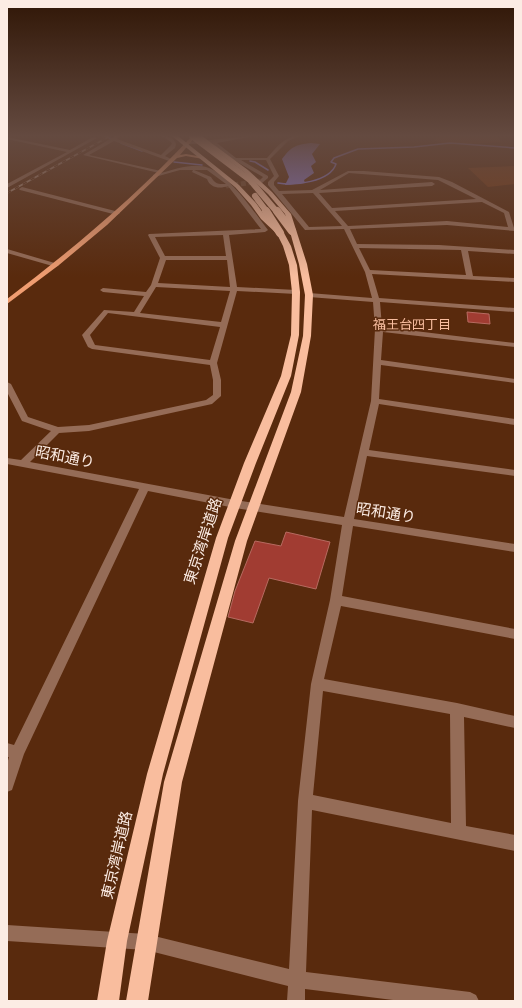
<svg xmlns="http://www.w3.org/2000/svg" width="522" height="1008" font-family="Figtree,'Noto Sans JP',sans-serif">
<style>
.green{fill:#773811}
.water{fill:#887bd8}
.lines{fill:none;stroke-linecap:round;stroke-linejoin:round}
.stream{stroke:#887bd8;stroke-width:1.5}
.building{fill:#a13c32;stroke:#b76a60}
.minor-tunnel{stroke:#71472d;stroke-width:5;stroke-dasharray:5 2.5;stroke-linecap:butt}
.minor{fill:#956c57;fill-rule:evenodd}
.major{fill:#f09d71;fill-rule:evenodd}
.highway{fill:#f9bd9e;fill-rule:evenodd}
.rail-casing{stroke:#aa8a78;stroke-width:2}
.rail{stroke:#592a0d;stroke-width:1.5;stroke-dasharray:4.5;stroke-linecap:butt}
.highway-bridge-far1{stroke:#f9bd9e;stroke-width:6}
.highway-bridge{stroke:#f9bd9e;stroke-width:8}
.labels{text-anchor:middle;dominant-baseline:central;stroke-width:3;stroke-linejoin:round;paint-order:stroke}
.far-neighbourhood-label{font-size:13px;fill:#f8bd9f;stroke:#592a0d}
.street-label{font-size:15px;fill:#fcece4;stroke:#592a0d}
</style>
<rect width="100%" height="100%" fill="#592a0d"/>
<g class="green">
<polygon points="442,136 496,136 501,142 447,145 433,140"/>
<polygon points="515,166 515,184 488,187 468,168"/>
</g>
<path class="water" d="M311,143L320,144L312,154L316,162L311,166L314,173L304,180L305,183L285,185L289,177L282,159C292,146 295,145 311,143Z"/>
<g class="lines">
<g class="stream">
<polyline points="105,136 114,140"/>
<polyline points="121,143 142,151"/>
<polyline points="250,161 255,162 268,170"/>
<polyline points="174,162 202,165"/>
<path d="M278,183C294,186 330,182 336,164L331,162L334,158L358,149L414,147L450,143L515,148"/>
</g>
</g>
<g class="building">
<polygon points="467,312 489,314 490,324 468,322"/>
<polygon points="286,532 330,542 316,589 269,578 253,623 228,617 235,591 255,541 281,546"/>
</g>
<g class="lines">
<polyline class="minor-tunnel" points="226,186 261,181"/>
<g class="minor">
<path d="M115,136H120L117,139L161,155L172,144L171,142L162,136C168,136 174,138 176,144L175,148L165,156L173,160L169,161L114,141L89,155L161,171V173C175,169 195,162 209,168C229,175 255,213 268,230L265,232L229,235L237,287L296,290L299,292L296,294L237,291L217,363L221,380V396L212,404L89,431L59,433L30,462L235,500L344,517L371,401L375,329L373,302L309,297L306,295L309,293L372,298L365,272L344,229L305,230L268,185V182L274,176L266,160H241L268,176V178L262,183L259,181L263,177L222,153L212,143L188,144L186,142L254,136L217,143L236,158H267C277,147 284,136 300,136L288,141L270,159L279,176L274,182V185L279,191L312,190L348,171H364L439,177L452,182L509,212L515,231L447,225L350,229L357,244L439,245L515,250V254L468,251L473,276L515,278V282L372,274L379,298L515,308V312L380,302L382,327L515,343V347L383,332L381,360L515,379V383L381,365L379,399L515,419V425L379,404L369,450L515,470V476L367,456L354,519L515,544V552L353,526L342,596L515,629V639L341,606L324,679L457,703L515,716V728L464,717L466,826L515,835V851L312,810L306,972L470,992L476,995L479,1001H401L305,989V1001H287L288,986L146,950L7,941V925L146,934L289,969L298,801L311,684L330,600L342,525L235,508L148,491L24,754L12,790L7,792V764L9,757H7V743L14,745L139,489L7,464V458L21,460L51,431L22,421L7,392V382L11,384L28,417L58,427L89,425L206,400L213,395V380L210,365L92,349L88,347L82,335L104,310L134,312L144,296L103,292L100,290L103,288L146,292L151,285L160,258L148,235L149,234L261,229L228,186C220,189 210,188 207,179L192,172L193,170H180L155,177H153V175L159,173L83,155ZM194,170H207L226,184C218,184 215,184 211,177ZM349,173L438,180L476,199L332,208L319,193L432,186L435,184L432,182L320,190ZM313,193L342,226L309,227L282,194ZM482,202L504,213L508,227L447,221L348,226L335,211ZM223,235L226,256H165L155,237ZM359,248L461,250L466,275L370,270ZM166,260H227L230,287L158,283ZM156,287L230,291L221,322L140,313ZM108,313L220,327L210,360L95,345L90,335ZM323,691L450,714L451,823L313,795Z"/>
<polygon points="7,137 70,150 93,137 97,138 7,188 7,184 67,152 7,139"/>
<polygon points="22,187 119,212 120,213 117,215 20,190 19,189"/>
<polygon points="7,249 58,264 59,265 56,267 7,253"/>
</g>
<path class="major" d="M192,136H196L180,155L186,154L203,157V159L186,156L177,158L107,225L59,265L7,304V299C73,249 136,196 192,136Z"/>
<g class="highway">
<polygon points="172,136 178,136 239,185 256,203 266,217 284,233 291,246 297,265 300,292 299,335 291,376 256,463 228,538 163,774 127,941 119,1001 97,1001 107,941 147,774 216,538 244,463 281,376 291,335 292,292 289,265 283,246 277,234 261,219 251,205 235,187"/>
<polygon points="196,136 202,136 248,170 272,192 291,214 307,264 313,295 311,336 301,392 247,541 182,782 148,1001 126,1001 164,782 235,541 291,392 303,336 305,295 299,264 285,214 268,194 244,172"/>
</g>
<g class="rail-casing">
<polyline id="rail" points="7,193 110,136"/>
</g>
<use href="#rail" class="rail"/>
<g class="highway-bridge-far1">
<polyline points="192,136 250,180 277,212"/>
<polyline points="255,196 267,212"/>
</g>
<g class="highway-bridge">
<polyline points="266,211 280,233"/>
<polyline points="277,211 292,231"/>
</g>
</g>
<linearGradient id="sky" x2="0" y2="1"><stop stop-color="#311707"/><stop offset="0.49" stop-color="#644a40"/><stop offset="1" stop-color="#644a40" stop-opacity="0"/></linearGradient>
<rect width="522" height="277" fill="url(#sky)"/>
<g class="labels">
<g class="far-neighbourhood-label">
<text x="412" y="324">福王台四丁目</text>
</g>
<g class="street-label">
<text transform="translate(65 457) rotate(11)">昭和通り</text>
<text transform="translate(386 513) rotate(9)">昭和通り</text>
<text transform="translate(203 541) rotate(-72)">東京湾岸道路</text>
<text transform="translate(117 855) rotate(-77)">東京湾岸道路</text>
</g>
</g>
<rect width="522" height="1008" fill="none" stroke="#fcece4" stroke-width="16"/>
</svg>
